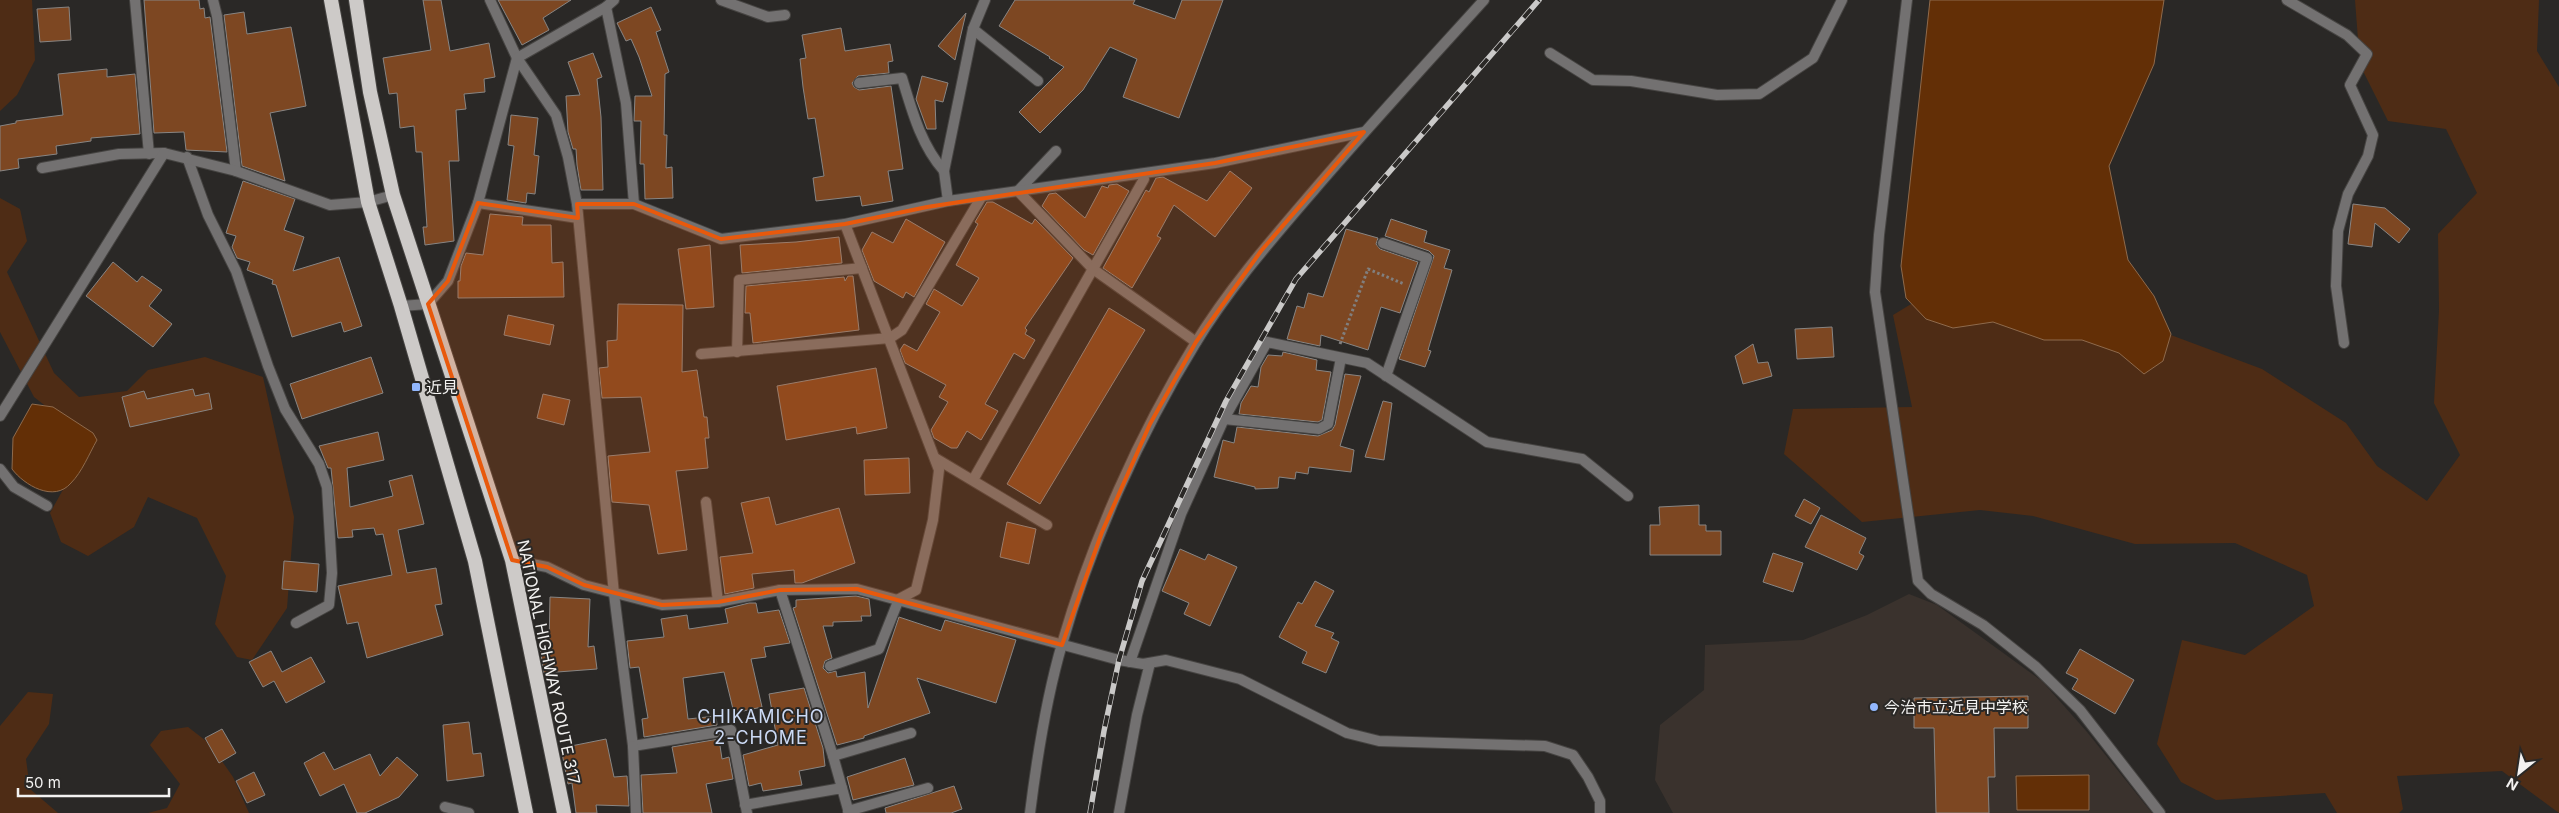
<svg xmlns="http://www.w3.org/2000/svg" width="2559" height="813" font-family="Inter,'Noto Sans JP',sans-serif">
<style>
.built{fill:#3a322d}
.green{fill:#4e2c15}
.water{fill:#632f06;stroke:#8e6a4c}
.building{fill:#7d4722;stroke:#888583}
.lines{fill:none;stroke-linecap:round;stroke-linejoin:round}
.service-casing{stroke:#464442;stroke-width:12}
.minor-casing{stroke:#464442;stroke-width:12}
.tertiary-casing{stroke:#464442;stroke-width:12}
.trunk-casing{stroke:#464442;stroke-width:16}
.path{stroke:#817f7e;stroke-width:3;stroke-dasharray:2.5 2.5;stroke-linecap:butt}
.service{stroke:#737171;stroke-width:10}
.minor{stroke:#737171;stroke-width:10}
.tertiary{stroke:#737171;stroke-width:10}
.trunk{stroke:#cdcac8;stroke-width:14}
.rail-casing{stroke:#cac9c8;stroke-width:5.5}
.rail{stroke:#2a2826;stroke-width:4;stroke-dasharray:11;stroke-linecap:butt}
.marked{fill:#e8590c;fill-opacity:0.2;stroke:#e8590c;stroke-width:4;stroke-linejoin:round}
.poi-dot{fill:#92b7fd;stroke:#2a2826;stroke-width:2}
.labels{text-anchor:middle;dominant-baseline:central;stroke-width:4;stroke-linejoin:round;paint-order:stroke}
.poi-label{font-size:16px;fill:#f3f2f1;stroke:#2a2826;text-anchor:start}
.street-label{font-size:16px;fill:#f3f2f1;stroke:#2a2826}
.neighbourhood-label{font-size:18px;letter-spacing:1px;fill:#ccdaf5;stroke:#2a2826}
</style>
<rect width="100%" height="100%" fill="#2a2826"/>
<polygon class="built" points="1909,594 1937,605 2042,681 2087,732 2152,813 1673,813 1655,780 1660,725 1704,690 1705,645 1803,640 1867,615"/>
<g class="green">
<polygon points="0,0 32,0 35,60 17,95 0,111"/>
<polygon points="2355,0 2539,0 2537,51 2559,87 2559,813 2502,771 2397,776 2403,809 2399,813 2337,813 2325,793 2216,800 2181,782 2157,744 2182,640 2245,655 2314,606 2307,575 2235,543 2135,544 2033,516 1980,510 1862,522 1784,454 1793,409 1912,407 1893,315 1931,292 2144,325 2262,369 2346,423 2377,466 2427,501 2460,455 2434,403 2439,310 2438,234 2477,193 2446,129 2388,121 2360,65"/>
<polygon points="0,198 20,209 27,241 7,272 54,373 79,397 127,391 148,370 205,357 263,377 294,517 287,608 252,660 237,657 215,624 226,576 197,518 148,497 134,527 88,556 61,542 50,513 90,441 34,397 0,332"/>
<polygon points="28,692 53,694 49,724 26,759 30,789 58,813 0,813 0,726"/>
<polygon points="188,727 210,744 233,777 249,813 148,813 167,808 180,784 150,745 161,731"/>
</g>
<g class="water">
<polygon points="1930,0 2164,0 2154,64 2109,166 2128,260 2154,296 2171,334 2163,361 2144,374 2119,353 2082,340 2044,340 1993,322 1953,328 1926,319 1906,298 1901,266"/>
<path d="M32,404L53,407L93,433L97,440C89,454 82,472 71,483C54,503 24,485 12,469L13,438Z"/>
<polygon points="2089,775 2089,810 2017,810 2016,776"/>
</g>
<g class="building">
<polygon points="144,0 199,0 200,9 204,8 205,18 210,17 227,152 186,150 184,132 154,133"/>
<polygon points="423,0 441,0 450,51 489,43 495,77 484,79 485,92 464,94 466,109 456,110 459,161 449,161 454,241 425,245 423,227 427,227 422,152 416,152 414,126 400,128 397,93 389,94 383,58 431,50"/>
<polygon points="498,0 571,0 543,18 549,30 522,45"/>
<polygon points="1015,0 1135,0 1133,4 1175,19 1182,0 1223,0 1179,118 1123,97 1137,59 1110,47 1083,90 1040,133 1019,112 1064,67 1049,58 1050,57 999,26"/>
<polygon points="69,7 71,40 40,42 37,9"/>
<polygon points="651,7 661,30 656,32 669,72 665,74 664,135 667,135 666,168 672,167 673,198 645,199 644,164 640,164 641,121 634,121 635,96 652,96 639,57 631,39 626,41 617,23"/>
<polygon points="244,12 247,34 291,27 306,106 270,113 285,181 242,166 224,15"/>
<polygon points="966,13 955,60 938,46"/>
<polygon points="841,28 845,51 890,44 893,61 888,62 889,73 858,76 852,83 854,87 859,90 891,86 903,169 888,171 893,201 862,206 860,196 816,201 813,178 824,176 815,118 808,119 803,87 800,59 806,58 802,35"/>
<polygon points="593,53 602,77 597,79 601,117 603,190 581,190 577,165 576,149 573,149 568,132 566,96 580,95 568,62"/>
<polygon points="107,69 107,77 135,74 140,134 91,138 91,141 56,146 57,154 18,159 19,168 0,171 0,126 16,123 16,121 63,115 58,74"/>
<polygon points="922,76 948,83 943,102 935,100 936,129 927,129 916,99"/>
<polygon points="511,115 538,118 534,155 539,156 535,194 527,193 526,203 507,200 514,146 508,145"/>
<polygon points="1230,171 1252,188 1215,237 1174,205 1157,236 1161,238 1132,288 1103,268 1146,190 1149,192 1156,178 1163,177 1207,201"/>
<polygon points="243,181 295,199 284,230 304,237 293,271 339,257 362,326 344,332 341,322 292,337 276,285 272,284 273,280 247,270 250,262 237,258 232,247 236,236 226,233"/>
<polygon points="1117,184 1129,191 1093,255 1084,250 1042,206 1049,194 1056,193 1085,218 1102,186 1108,188 1109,185"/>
<polygon points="987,202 993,202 1032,224 1035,219 1073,258 1025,328 1027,330 1025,334 1035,340 1024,359 1014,353 985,404 998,411 981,440 967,431 957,448 951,448 934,438 931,430 948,402 939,397 946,385 905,363 900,350 904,344 917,351 940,312 926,304 934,289 962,306 979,278 956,265 978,224 975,222"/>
<polygon points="2353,204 2385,208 2410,229 2399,243 2375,223 2372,247 2348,244"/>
<polygon points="490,214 523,217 522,225 551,225 552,263 563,262 564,297 458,298 458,281 460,281 461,266 466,253 483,255"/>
<polygon points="906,219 945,242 914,297 906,292 903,298 874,281 862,250 872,232 893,243"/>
<polygon points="1391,219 1427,231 1424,242 1450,250 1444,268 1452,270 1428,350 1431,351 1425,367 1399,359 1434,256 1429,251 1385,236"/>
<polygon points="1346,229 1378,238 1376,244 1380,249 1418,262 1400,313 1381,307 1368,350 1321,335 1320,346 1287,339 1297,306 1304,308 1308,293 1323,297"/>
<polygon points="839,237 842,263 742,273 740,245 796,242"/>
<polygon points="710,245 714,307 686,309 678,249"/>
<polygon points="113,262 137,282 142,276 162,290 149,306 172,324 153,347 86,296"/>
<polygon points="848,276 853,276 859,330 753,343 750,313 745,313 746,286 844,277 845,281"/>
<polygon points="618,304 683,305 682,372 697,370 704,417 707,417 709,438 705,438 708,468 676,471 687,550 658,554 649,505 612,502 608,456 650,452 641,397 602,398 599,368 608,367 607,341 617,340"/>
<polygon points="1109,308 1145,330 1040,504 1007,484"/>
<polygon points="508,315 554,325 550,345 504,335"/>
<polygon points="1832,327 1834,357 1797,359 1795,329"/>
<polygon points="1753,344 1758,363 1768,362 1772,376 1743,384 1735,356"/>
<polygon points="1283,352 1317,360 1316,370 1331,372 1322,420 1318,422 1239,414 1241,403 1251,386 1258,387 1261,367 1268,355 1282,356"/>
<polygon points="371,357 383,393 302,419 290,384"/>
<polygon points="876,368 887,428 857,434 856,427 786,440 777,386"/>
<polygon points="1345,374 1361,376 1340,446 1354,450 1351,472 1309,467 1308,474 1296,472 1295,479 1279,477 1278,488 1255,489 1255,487 1214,477 1223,440 1234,443 1237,427 1318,436 1332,430 1335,425"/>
<polygon points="193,389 195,396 209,393 212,409 130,427 122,397 144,391 147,399"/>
<polygon points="543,394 570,400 564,425 537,418"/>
<polygon points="1383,401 1392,403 1384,460 1365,457"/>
<polygon points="378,432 384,460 347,468 350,507 393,496 389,481 412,475 424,524 398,530 407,573 436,568 442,604 435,605 443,635 367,658 358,622 347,624 338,586 392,575 383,534 376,535 374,528 352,530 353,537 338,538 331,468 328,468 319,446"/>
<polygon points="909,458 910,493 865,495 864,460"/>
<polygon points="769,497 776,525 839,508 855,563 802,583 795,583 794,570 752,574 754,588 725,594 720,557 753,553 741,503"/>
<polygon points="1804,499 1820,508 1811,524 1795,516"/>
<polygon points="1699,505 1699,525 1706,525 1706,531 1721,531 1721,555 1650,555 1650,525 1660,525 1659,507"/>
<polygon points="1821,515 1866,538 1859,553 1864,556 1857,570 1805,547"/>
<polygon points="1007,522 1036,529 1029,564 1000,557"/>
<polygon points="1180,549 1205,560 1208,554 1237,567 1210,626 1184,614 1189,603 1162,591"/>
<polygon points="1773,553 1803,563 1793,592 1763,582"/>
<polygon points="284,561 319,564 317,592 282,589"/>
<polygon points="1315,581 1334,591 1315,626 1334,633 1331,638 1339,642 1326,673 1302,663 1307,652 1279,637 1298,602 1302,604"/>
<polygon points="856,596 869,599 871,616 861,616 862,621 833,622 833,626 823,626 832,658 825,661 823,668 828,673 836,671 837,677 865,672 868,708 899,617 941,631 945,620 1016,640 996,703 917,678 930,713 864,736 864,738 837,745 793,608 796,607 796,600"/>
<polygon points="550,597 590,599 588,647 594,646 597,669 544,673 540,648 549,646"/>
<polygon points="749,603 756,603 758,613 779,610 790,643 764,647 766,657 751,659 762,707 734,713 724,672 683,678 688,719 716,716 717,725 644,737 642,719 648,718 639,667 630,668 627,641 664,637 661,619 687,615 689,629 728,623 725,609"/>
<polygon points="2080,649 2134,680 2115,714 2072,689 2078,679 2066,673"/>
<polygon points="271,651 282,672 311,657 325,682 286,703 274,681 263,687 249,662"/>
<polygon points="804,688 823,748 825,766 799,771 802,785 763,791 761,783 749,786 743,755 778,745 769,694"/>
<polygon points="2028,696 2028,728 1994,728 1995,777 1988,777 1989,813 1936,813 1934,728 1914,728 1914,698"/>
<polygon points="469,722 473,754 481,753 484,776 447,781 443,725"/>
<polygon points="222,729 236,753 219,763 205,738"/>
<polygon points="606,739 614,777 627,776 629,806 596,805 597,813 576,813 572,783 568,784 561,748"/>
<polygon points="719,739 722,759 729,757 733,779 706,784 712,813 643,813 641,775 677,773 672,747"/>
<polygon points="324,752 334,770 370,754 380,776 397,757 418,775 399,797 365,813 357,813 344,784 320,796 304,763"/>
<polygon points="905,758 914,785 853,800 847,777"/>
<polygon points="254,772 265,795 247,803 236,781"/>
<polygon points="954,786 962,809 951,813 886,813 885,808"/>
</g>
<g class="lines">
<g class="service-casing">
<polyline id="service" points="721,0 768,17 785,15"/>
</g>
<g class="minor-casing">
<g id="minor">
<polyline points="135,0 149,154"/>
<polyline points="213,0 217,16 236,171"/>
<polyline points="490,0 517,58 556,115 568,157 577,204 614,594 633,746 731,730 747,813"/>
<polyline points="1907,0 1879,235 1875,292 1918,581 1931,594 1983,625 2036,667 2080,710 2160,813"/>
<polyline points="2287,0 2347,35 2367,54 2350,85 2373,135 2368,156 2348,194 2338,231 2336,286 2344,343"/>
<polyline points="606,7 614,0"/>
<polyline points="973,29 1038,81"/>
<polyline points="1550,53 1593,80 1631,81 1717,95 1759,94 1813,58 1842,0"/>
<path d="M859,83L902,78C912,111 921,145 944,171"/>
<polyline points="1056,151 1018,191 1093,269 1196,342"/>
<polyline points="187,157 208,215 236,271 268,366 285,409 319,464 327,487 332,573 329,605 296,623"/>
<polyline points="42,168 119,154 164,153 236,171 330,205 368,202 393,195"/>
<polyline points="948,201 944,171 973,29 985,0"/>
<polyline points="478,203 578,218"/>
<polyline points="577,204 634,204 721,239 845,224 948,201 1215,163 1364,132"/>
<polyline points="1383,243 1427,258 1386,376"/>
<polyline points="401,306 428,304 448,281 478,203 517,58 606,7 626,103 634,204"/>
<polyline points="737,352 739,280 862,268"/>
<polyline points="701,354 890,338 902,330 982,196"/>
<polyline points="0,416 164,153"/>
<polyline points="1224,419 1319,429 1328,424 1341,358"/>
<polyline points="935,458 1047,525"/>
<polyline points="0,469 14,487 47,506"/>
<polyline points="973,480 1144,179"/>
<polyline points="706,502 718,602"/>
<polyline points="512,560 547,567 584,585 662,605 718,602 780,590 857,589 1119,660 1143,664 1166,660 1240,679 1347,733 1379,741 1545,746 1573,755 1588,777 1600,801 1600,813"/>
<polyline points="780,590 833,756"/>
<polyline points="1130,662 1181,514 1224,419 1267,342 1367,363 1487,442 1582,459 1628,496"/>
<polyline points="830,666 879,649 899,599 916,590 933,520 939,470 845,224"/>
<polyline points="633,746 636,813"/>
<polyline points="842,788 833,756 911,733"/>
<polyline points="745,805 842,788 849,813"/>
<polyline points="445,807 469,813"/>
<polyline points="848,811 928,788"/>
<polyline points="1119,813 1137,715 1150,663"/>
</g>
</g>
<g class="tertiary-casing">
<path id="tertiary" d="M1030,813C1037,757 1046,699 1062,644C1091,543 1140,433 1195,344C1229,288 1273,238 1315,189C1370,125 1427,63 1484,0"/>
</g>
<g class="trunk-casing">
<g id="trunk">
<polyline points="331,0 368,202 401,306 475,561 526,813"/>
<polyline points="356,0 370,92 393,195 512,560 564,813"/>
</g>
</g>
<polyline class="path" points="1340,344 1368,269 1404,284"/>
<use href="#service" class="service"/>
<use href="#minor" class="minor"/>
<use href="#tertiary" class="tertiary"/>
<use href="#trunk" class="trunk"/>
<g class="rail-casing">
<polyline id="rail" points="1090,813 1104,731 1119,660 1142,581 1226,401 1296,279 1539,0"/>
</g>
<use href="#rail" class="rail"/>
</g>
<path class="marked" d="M1364,132L1261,251L1196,342L1150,424L1102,532L1062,645L857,589L780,590L718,602L662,605L584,585L547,567L512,560L428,304L448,281L478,203L578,218L577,204H634L721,239L845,224L927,207L1215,163Z"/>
<g class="poi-dot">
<rect x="411" y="382" width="10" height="10" rx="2.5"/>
<circle cx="1874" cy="707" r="5"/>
</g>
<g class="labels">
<g class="poi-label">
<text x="426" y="387">近見</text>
<text x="1884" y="707">今治市立近見中学校</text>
</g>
<g class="street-label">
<text transform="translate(549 662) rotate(78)">NATIONAL HIGHWAY ROUTE 317</text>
</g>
<g class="neighbourhood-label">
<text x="761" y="716">CHIKAMICHO<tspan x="761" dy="21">2-CHOME</tspan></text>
</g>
</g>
<g transform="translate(2519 773) rotate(210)" stroke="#2a2826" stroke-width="4" paint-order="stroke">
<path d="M0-4L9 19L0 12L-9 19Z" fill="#f3f2f1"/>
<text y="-8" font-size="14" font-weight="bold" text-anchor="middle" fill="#f3f2f1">N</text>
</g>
<path d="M18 788v8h151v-8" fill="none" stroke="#f3f2f1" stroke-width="2.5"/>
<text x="25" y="788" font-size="15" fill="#f3f2f1" stroke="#2a2826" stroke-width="4" paint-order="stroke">50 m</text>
</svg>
